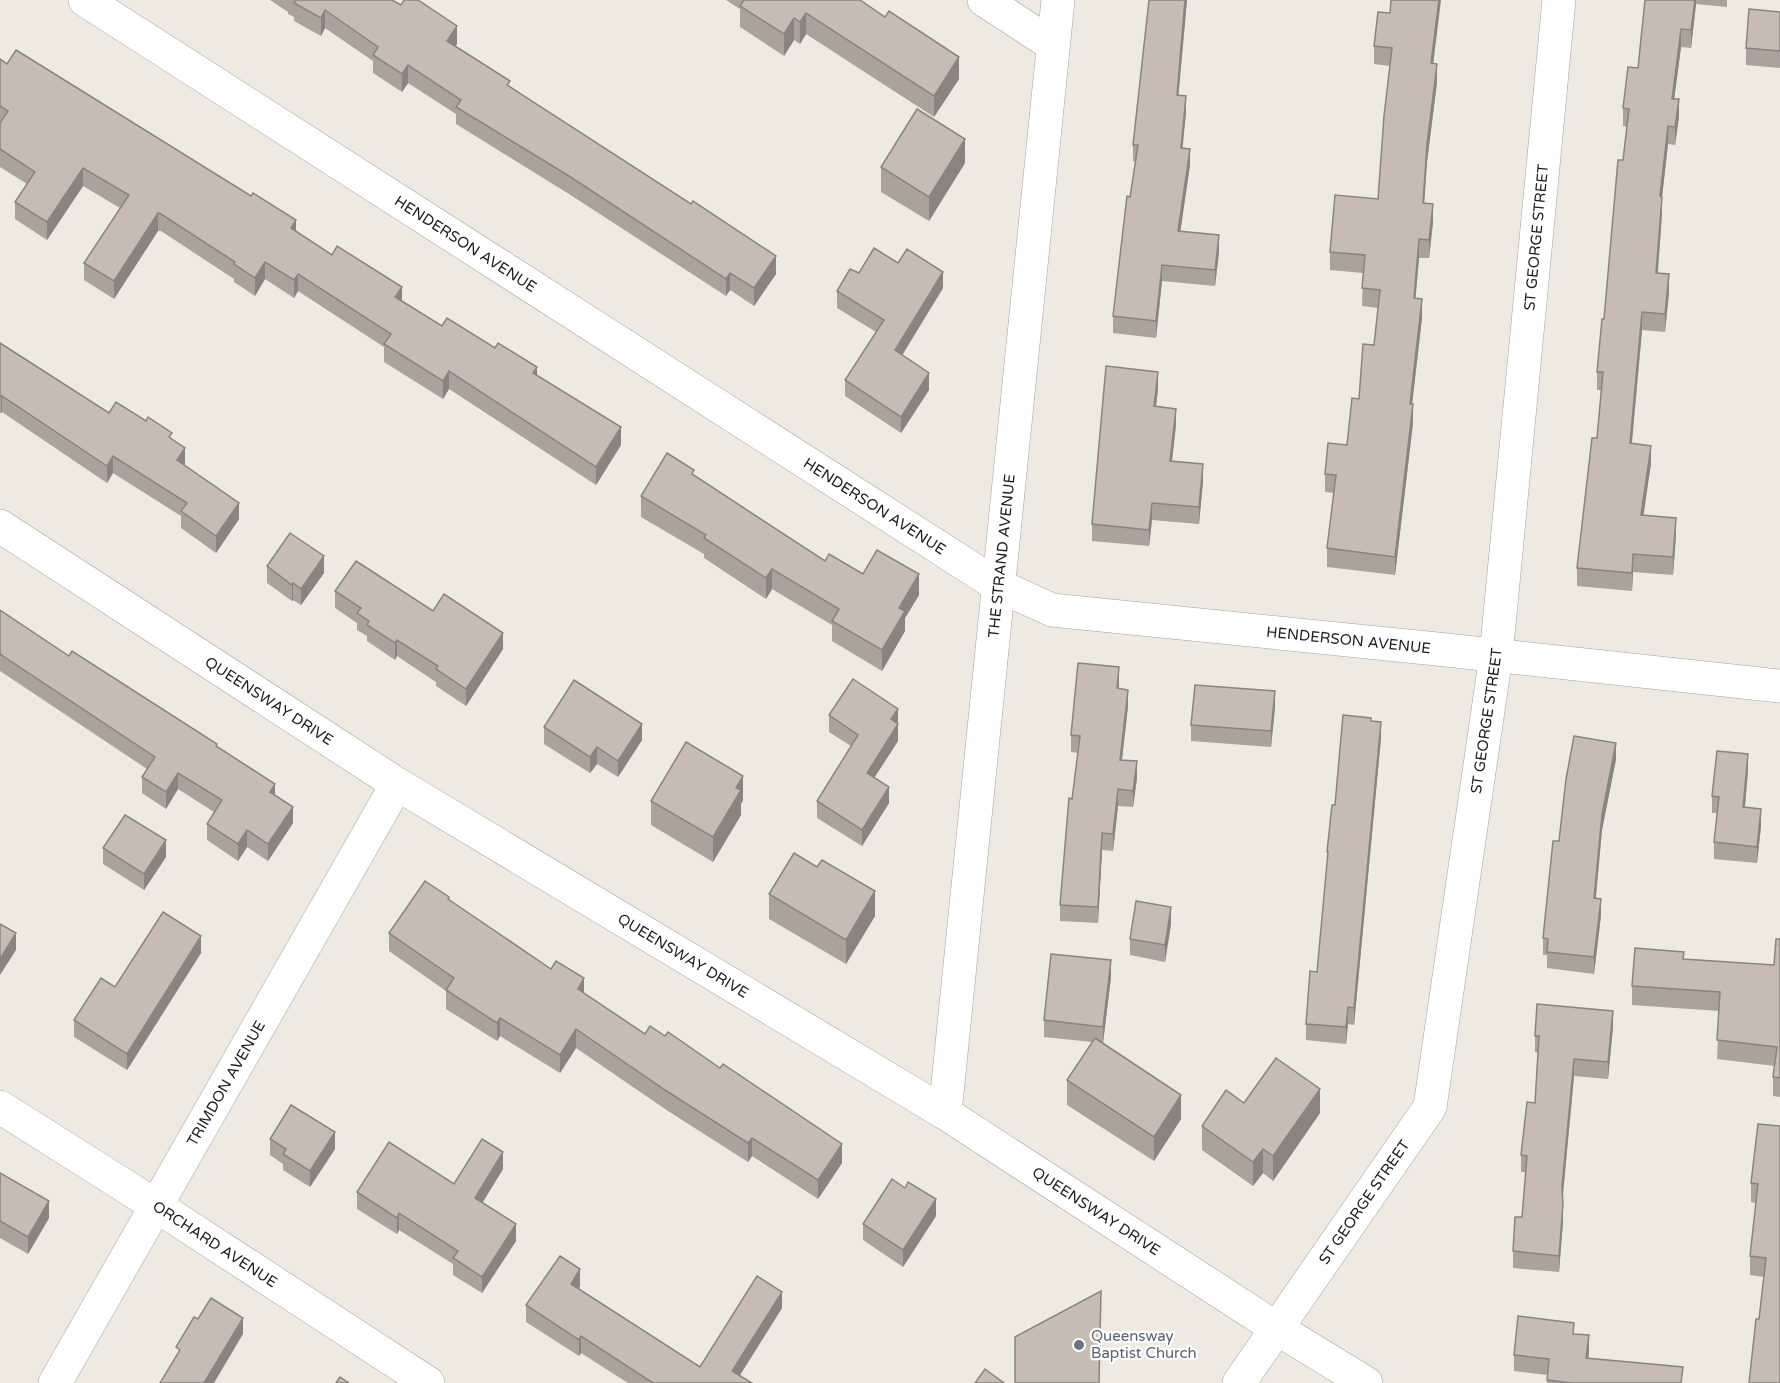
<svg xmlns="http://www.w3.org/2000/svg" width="1780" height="1383" font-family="'Varela Round',sans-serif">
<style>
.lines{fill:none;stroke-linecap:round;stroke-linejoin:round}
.minor-casing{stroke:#a3a3a3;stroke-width:34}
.minor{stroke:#fff;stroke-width:33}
.wall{fill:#aaa29b}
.shaded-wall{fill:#8b847e}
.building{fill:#c6bcb4;stroke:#8b847e;stroke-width:1.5}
.worship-dot{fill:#6b7280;stroke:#fff;stroke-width:2}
.labels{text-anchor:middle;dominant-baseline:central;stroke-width:4.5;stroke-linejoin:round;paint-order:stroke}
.street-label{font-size:15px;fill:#1c1c1c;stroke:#fff}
.worship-label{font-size:15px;fill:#5b616d;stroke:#fff;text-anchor:start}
</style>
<rect width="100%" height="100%" fill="#eeeae1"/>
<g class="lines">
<g class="minor-casing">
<g id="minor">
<path id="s1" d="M85,0L999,586L1052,610L1437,649L1780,686"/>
<polyline points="984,0 1053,45"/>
<path id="s2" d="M0,526L397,784L945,1113L1276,1328L1366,1383"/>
<path id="s3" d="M0,1107L155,1205L428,1383"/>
<path id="s4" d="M945,1113L1058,0"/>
<path id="s5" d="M55,1383L397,784"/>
<path id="s6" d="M1239,1383L1430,1107L1496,656L1559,0"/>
</g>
</g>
<use href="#minor" class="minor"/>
</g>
<g class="wall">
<polygon points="270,0 392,0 457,44 455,46 510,86 776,274 754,306 730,290 726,296 569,194 456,124 456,114 408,83 402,92 373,73 373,61 325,28 321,36 294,21 294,17 288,14 288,12"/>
<polygon points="726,0 860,0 959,79 934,117 806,34 800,44 794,40 784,56 740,27 740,9"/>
<polygon points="1149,0 1187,0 1178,95 1186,112 1182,148 1190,165 1180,231 1219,252 1215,286 1162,281 1156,338 1113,333 1113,316 1136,162 1133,161 1133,145"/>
<polygon points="1645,0 1727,0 1727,7 1696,4 1691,48 1681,47 1674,99 1679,117 1675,145 1668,144 1662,197 1662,214 1658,273 1669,292 1665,332 1642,330 1632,443 1651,463 1643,515 1676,535 1673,575 1633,572 1632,591 1577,586 1577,568 1597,438 1601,390 1597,390 1597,372 1627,127 1623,126 1623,108 1638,68"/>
<polygon points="1378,12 1433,64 1437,82 1427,162 1424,203 1433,222 1429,258 1419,258 1415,299 1422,318 1412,404 1413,423 1395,575 1327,567 1327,548 1334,493 1325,492 1325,474 1347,445 1374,345 1378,308 1362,306 1363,273 1330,270 1330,252 1378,199 1390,66 1374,64 1374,46"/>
<polygon points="1780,12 1780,68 1746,65 1746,48"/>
<polygon points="0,59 296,232 442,326 537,376 621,445 596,485 449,389 443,399 384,362 384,347 298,291 294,298 265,279 255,296 234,282 234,279 161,231 158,231 114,299 84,280 84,263 120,208 83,186 47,240 15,219 15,202 27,184 0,167"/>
<polygon points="965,163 929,221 881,192 881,167"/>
<polygon points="898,263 943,288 902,355 929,390 901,433 845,396 845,380 876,332 837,308 837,291 859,273"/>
<polygon points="0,343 109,413 172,439 185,465 239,519 216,553 181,528 181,516 113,473 107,483 2,412 0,413"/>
<polygon points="1158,389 1156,406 1176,425 1172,461 1203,481 1199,524 1152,520 1149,546 1092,541 1092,524"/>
<polygon points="694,475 825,561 919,595 905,618 905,631 882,671 832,641 832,625 772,589 766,599 704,558 704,554 641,517 641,496"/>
<polygon points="267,566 324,573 301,605 293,600 292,601 267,583"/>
<polygon points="335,591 433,611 503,649 466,706 436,686 436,682 397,656 395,660 367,641 367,636 357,630 357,623 335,608"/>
<polygon points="0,610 69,656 217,747 275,795 293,823 268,861 247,847 238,861 207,840 207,824 214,812 178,789 166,809 142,793 142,777 147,769 0,671"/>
<polygon points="1119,684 1119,689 1128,706 1122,760 1137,778 1133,807 1118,806 1113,851 1102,850 1098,923 1060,921 1060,905 1078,753 1071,752 1071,735"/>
<polygon points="1275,707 1271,747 1191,741 1191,725"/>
<polygon points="829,715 898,724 898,741 874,778 889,803 862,846 817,818 817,801 851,746 829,732"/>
<polygon points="1371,721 1381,738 1354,1025 1348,1024 1346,1044 1306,1040 1306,1024 1317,972 1327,869 1327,852 1335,805"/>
<polygon points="544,727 642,740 618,777 597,764 590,773 544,744"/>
<polygon points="1616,759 1602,830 1596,898 1601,915 1594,974 1547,968 1547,955 1543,955 1543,938 1559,841"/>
<polygon points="1748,771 1745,808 1761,826 1757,863 1714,859 1714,842 1717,813 1712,813 1712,796"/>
<polygon points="743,800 741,804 741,815 713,862 651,825 651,801"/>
<polygon points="103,848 166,857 144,890 103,864"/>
<polygon points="769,894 875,916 846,964 769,919"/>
<polygon points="449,900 584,993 842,1163 818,1199 752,1156 748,1162 668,1111 576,1048 560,1073 500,1036 497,1041 446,1009 446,991 389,951 389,933"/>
<polygon points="1171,924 1165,962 1130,955 1130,939"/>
<polygon points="1780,939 1780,1097 1773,1096 1773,1077 1775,1066 1717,1059 1719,1011 1632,1005 1632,986 1684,959 1774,965"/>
<polygon points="201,953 127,1070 74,1037 74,1020 115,987"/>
<polygon points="1111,977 1103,1043 1181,1119 1154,1161 1067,1105 1067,1080 1092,1042 1044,1037 1044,1020"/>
<polygon points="1613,1027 1608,1079 1574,1076 1563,1195 1563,1221 1559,1272 1513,1268 1513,1251 1522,1217 1526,1172 1521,1172 1521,1155 1535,1103 1538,1053 1535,1052 1535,1036"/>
<polygon points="1244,1103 1320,1113 1273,1181 1263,1173 1253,1186 1202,1150 1202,1126"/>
<polygon points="1758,1124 1780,1126 1780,1383 1749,1383 1756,1319 1759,1319 1764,1277 1750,1275 1750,1256 1756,1203 1751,1202 1751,1183"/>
<polygon points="270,1139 335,1149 310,1187 283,1170 283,1164 270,1155"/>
<polygon points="503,1169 482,1203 516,1241 482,1293 453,1275 453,1264 399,1230 397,1234 357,1209 357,1192 454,1184"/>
<polygon points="0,1173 49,1218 28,1254 0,1238"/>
<polygon points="936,1216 903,1267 863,1240 863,1224"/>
<polygon points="580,1286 579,1289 700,1367 782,1308 740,1375 752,1383 628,1383 581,1353 579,1356 526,1322 526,1305"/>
<polygon points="1574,1334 1589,1352 1588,1359 1683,1383 1547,1383 1547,1375 1514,1371 1514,1355"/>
</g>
<g class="shaded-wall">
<polygon points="1185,0 1187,0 1177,112 1177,95"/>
<polygon points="1439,0 1441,0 1431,82 1431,63"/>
<polygon points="1695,0 1696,0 1696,4 1691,48 1691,30"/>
<polygon points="325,10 325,28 321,36 321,18"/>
<polygon points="806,13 806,34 800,44 800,22"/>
<polygon points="794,18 794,40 784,56 784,34"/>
<polygon points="457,26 457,44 447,58 447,41"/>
<polygon points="1681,29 1681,47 1672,116 1672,99"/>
<polygon points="959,57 959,79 934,117 934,96"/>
<polygon points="1437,64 1437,82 1427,162 1423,221 1423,203 1427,144"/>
<polygon points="408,65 408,83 402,92 402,74"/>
<polygon points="1186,96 1186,112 1181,165 1181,148"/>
<polygon points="1679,99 1679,117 1675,145 1675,127"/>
<polygon points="1668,126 1668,144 1660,214 1660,196"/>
<polygon points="965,139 965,163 929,221 929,197"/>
<polygon points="1190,149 1190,165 1178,248 1178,231"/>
<polygon points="83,168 83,186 47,240 47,222"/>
<polygon points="1662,197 1662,214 1656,291 1656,273"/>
<polygon points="1433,204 1433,222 1429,258 1429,240"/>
<polygon points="158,213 158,231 114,299 114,281"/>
<polygon points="296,220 296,238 291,228"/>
<polygon points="1219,235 1219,252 1215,286 1215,270"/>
<polygon points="1419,239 1419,258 1414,317 1414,298"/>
<polygon points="776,256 776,274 754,306 754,288"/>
<polygon points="265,262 265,279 255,296 255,278"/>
<polygon points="1162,265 1162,281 1156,338 1156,321"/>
<polygon points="943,272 943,288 895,367 895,350"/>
<polygon points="730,273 730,290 726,296 726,279"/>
<polygon points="298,274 298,291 294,298 294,280"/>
<polygon points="1669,274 1669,292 1665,332 1665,314"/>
<polygon points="402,287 402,305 395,297"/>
<polygon points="1422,299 1422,318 1410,422 1410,404"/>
<polygon points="1642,312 1642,330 1630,461 1630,443"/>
<polygon points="537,367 537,385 533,373"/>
<polygon points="449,371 449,389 443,399 443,381"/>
<polygon points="1158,372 1158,389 1154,423 1154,406"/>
<polygon points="929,373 929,390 901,433 901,417"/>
<polygon points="2,396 2,412 1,413 1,397"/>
<polygon points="1413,404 1413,423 1395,575 1395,557"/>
<polygon points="1176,409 1176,425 1170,477 1170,461"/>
<polygon points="621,427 621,445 596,485 596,467"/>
<polygon points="1651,446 1651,463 1641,533 1641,515"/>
<polygon points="185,448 185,464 177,476 177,460"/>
<polygon points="113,456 113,473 107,483 107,466"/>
<polygon points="1203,464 1203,481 1199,524 1199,507"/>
<polygon points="239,503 239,519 216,553 216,536"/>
<polygon points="1152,503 1152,520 1149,546 1149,530"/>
<polygon points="1676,518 1676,535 1673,575 1673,557"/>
<polygon points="1633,554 1633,572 1632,591 1632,573"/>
<polygon points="324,556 324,573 301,605 301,589"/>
<polygon points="772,569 772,589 766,599 766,578"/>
<polygon points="919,574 919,595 905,618 905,631 882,671 882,650 899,608"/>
<polygon points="293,583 293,600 292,601 292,585"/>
<polygon points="503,633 503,649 466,706 466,689"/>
<polygon points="397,640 397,656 395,660 395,643"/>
<polygon points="1119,667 1119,684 1117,705 1117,688"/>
<polygon points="1128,690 1128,706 1120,776 1120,760"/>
<polygon points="1275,691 1275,707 1271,747 1271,731"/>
<polygon points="898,709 898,741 867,789 867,773 891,719"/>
<polygon points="1381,722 1381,738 1354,1025 1354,1008"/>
<polygon points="642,724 642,740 618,777 618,761"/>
<polygon points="1616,743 1616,759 1602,830 1594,914 1594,898 1602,814"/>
<polygon points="597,747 597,764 590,773 590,757"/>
<polygon points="1748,754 1748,771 1743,824 1743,807"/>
<polygon points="1137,761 1137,778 1133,807 1133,791"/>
<polygon points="178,773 178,789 166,809 166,792"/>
<polygon points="743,776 743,800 741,804 741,815 713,862 713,837 736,788"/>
<polygon points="275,784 275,800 270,792"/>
<polygon points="889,787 889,803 862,846 862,830"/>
<polygon points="1118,789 1118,806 1113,851 1113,834"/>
<polygon points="293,807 293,823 268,861 268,844"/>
<polygon points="1761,809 1761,826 1757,863 1757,847"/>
<polygon points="247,830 247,847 238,861 238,844"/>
<polygon points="1102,833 1102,850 1098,923 1098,907"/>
<polygon points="166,840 166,857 144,890 144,874"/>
<polygon points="875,891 875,916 846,964 846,940"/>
<polygon points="1601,899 1601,915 1594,974 1594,957"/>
<polygon points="1171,907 1171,924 1165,962 1165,945"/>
<polygon points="16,933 16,950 0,975 0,959"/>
<polygon points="201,936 201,953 127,1070 127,1054"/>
<polygon points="1111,960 1111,977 1103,1043 1103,1027"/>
<polygon points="584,978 584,997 578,989"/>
<polygon points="1348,1007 1348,1024 1346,1044 1346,1027"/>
<polygon points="1613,1011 1613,1027 1608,1079 1608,1062"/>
<polygon points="500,1018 500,1036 497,1041 497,1023"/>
<polygon points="576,1029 576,1048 560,1073 560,1055"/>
<polygon points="1574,1059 1574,1076 1562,1203 1562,1187"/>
<polygon points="1320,1089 1320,1113 1273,1181 1273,1156"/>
<polygon points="1181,1095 1181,1119 1154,1161 1154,1137"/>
<polygon points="335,1132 335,1149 310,1187 310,1171"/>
<polygon points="752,1138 752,1156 748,1162 748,1143"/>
<polygon points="842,1144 842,1163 818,1199 818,1180"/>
<polygon points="1263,1149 1263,1173 1253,1186 1253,1162"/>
<polygon points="503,1152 503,1169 475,1215 475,1198"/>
<polygon points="936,1199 936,1216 903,1267 903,1250"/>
<polygon points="49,1201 49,1218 28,1254 28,1237"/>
<polygon points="1563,1204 1563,1221 1559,1272 1559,1256"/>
<polygon points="399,1213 399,1230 397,1234 397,1218"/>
<polygon points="516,1224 516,1241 482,1293 482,1277"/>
<polygon points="580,1269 580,1286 571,1300 571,1284"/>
<polygon points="1101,1291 1101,1323 1099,1383"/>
<polygon points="782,1292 782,1308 735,1383 732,1371"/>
<polygon points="243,1318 243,1334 214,1383 204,1383"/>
<polygon points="1589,1335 1589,1352 1586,1375 1586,1358"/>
<polygon points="581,1336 581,1353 579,1356 579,1340"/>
</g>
<g class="building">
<polygon points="296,0 392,0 401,5 404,0 418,0 457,26 447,41 510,81 507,85 691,204 693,201 776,256 754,288 730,273 726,279 569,176 456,107 461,100 408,65 402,74 373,55 378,47 325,10 321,18 294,3"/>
<polygon points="744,0 860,0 885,17 889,11 959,57 934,96 806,13 800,22 794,18 784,34 740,6"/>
<polygon points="1149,0 1185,0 1177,95 1186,96 1181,148 1190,149 1178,231 1219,235 1215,270 1162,265 1156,321 1113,316 1127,196 1130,197 1138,145 1133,145"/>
<polygon points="1391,0 1439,0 1431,63 1437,64 1427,144 1423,203 1433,204 1429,240 1419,239 1414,298 1422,299 1410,404 1413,404 1395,557 1327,548 1336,475 1325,474 1328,443 1347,445 1352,398 1359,399 1363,344 1374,345 1380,290 1362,288 1365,255 1330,252 1335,195 1378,199 1384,116 1392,48 1374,46 1378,12 1390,13"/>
<polygon points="1645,0 1695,0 1691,30 1681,29 1672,99 1679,99 1675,127 1668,126 1660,196 1662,197 1656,273 1669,274 1665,314 1642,312 1630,443 1651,446 1641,515 1676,518 1673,557 1633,554 1632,573 1577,568 1592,438 1597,438 1603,372 1597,372 1602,319 1604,319 1618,160 1623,160 1629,109 1623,108 1628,67 1638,68"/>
<polygon points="1749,9 1780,12 1780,51 1746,48"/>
<polygon points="16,50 251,196 253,193 296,220 291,228 332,255 337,246 402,287 395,297 442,326 447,318 495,348 498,343 537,367 533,373 621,427 596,467 449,371 443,381 384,344 391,334 298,274 294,280 265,262 255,278 234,264 235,262 161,214 158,213 114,281 84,263 129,195 83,168 47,222 15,202 35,172 0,149 0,123 8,111 0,106 0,59 7,64"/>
<polygon points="917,109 965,139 929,197 881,167"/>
<polygon points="874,248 898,263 907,249 943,272 895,350 929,373 901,417 845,380 884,320 837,291 850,269 859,273"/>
<polygon points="0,343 109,413 116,402 146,421 148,417 172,433 169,437 185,448 177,460 239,503 216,536 181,511 187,503 113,456 107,466 2,396 0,396"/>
<polygon points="1106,366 1158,372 1154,406 1176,409 1170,461 1203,464 1199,507 1152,503 1149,530 1092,524"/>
<polygon points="667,453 694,470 692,474 825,561 829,554 863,574 877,550 919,574 899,608 905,611 882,650 832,621 839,609 772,569 766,578 704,538 706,535 641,496"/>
<polygon points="290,533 324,556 301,589 293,583 292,585 267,566"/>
<polygon points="356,561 433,611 444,594 503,633 466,689 436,669 438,666 397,640 395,643 367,625 369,621 357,613 361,608 335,591"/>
<polygon points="0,610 69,656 72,651 217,744 216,746 275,784 270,792 293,807 268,844 247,830 238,844 207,824 222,800 178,773 166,792 142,777 155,757 0,654"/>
<polygon points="1078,663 1119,667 1117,688 1128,690 1120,760 1137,761 1133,791 1118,789 1113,834 1102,833 1098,907 1060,905 1069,798 1072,799 1080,736 1071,735"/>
<polygon points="853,679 898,709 891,719 898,724 867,773 889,787 862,830 817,801 858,735 829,715"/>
<polygon points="574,680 642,724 618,761 597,747 590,757 544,727"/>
<polygon points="1195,685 1275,691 1271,731 1191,725"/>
<polygon points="1343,715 1371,718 1371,721 1381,722 1354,1008 1348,1007 1346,1027 1306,1024 1310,971 1317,972 1328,852 1327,852 1332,805 1335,805"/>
<polygon points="1574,736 1616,743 1602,814 1594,898 1601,899 1594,957 1547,952 1548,939 1543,938 1553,841 1559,841 1566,779"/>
<polygon points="686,742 743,776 736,788 741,790 713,837 651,801"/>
<polygon points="1717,751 1748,754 1743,807 1761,809 1757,847 1714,842 1719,797 1712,796"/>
<polygon points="125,815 166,840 144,874 103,848"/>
<polygon points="794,853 817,867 822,860 875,891 846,940 769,894"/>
<polygon points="425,881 449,897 448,899 551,969 556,961 584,978 578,989 645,1034 650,1026 665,1036 668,1032 720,1068 723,1064 842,1144 818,1180 752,1138 748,1143 668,1092 576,1029 560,1055 500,1018 497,1023 446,990 454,978 389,933"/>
<polygon points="1136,901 1171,907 1165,945 1130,939"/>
<polygon points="163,912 201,936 127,1054 74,1020 101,978 115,987"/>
<polygon points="0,924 16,933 0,959"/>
<polygon points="1776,939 1780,939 1780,1078 1773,1077 1777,1047 1717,1040 1720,992 1632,986 1635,948 1684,952 1683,959 1774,965"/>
<polygon points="1051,954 1111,960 1103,1027 1044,1020"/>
<polygon points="1537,1004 1613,1011 1608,1062 1574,1059 1562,1187 1563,1204 1559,1256 1513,1251 1515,1217 1522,1217 1527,1156 1521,1155 1527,1102 1535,1103 1539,1036 1535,1036"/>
<polygon points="1095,1038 1181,1095 1154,1137 1067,1080"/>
<polygon points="1276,1058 1320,1089 1273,1156 1263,1149 1253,1162 1202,1126 1226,1090 1244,1103"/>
<polygon points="291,1105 335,1132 310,1171 283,1154 286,1149 270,1139"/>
<polygon points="1758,1124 1780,1126 1780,1383 1749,1383 1756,1319 1759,1319 1766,1258 1750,1256 1758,1184 1751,1183"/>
<polygon points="482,1139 503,1152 475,1198 516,1224 482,1277 453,1258 458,1251 399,1213 397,1218 357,1192 389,1142 454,1184"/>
<polygon points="0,1173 49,1201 28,1237 0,1221"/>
<polygon points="892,1179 905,1188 908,1182 936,1199 903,1250 863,1224"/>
<polygon points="560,1256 580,1269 571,1284 700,1367 757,1276 782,1292 732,1371 752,1383 653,1383 581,1336 579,1340 526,1305"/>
<polygon points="1101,1291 1099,1383 1015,1383 1015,1337"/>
<polygon points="211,1298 243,1318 204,1383 160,1383 180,1350 176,1347 194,1317 198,1319"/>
<polygon points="1518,1316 1574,1323 1573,1334 1589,1335 1586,1358 1683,1367 1681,1383 1572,1383 1547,1380 1549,1359 1514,1355"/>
<polygon points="985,1369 1004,1383 975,1383"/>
<polygon points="340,1377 349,1383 336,1383"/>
</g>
<circle class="worship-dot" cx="1079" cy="1345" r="6"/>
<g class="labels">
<g class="street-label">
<text stroke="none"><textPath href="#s6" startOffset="1212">ST GEORGE STREET</textPath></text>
<text stroke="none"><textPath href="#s1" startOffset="452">HENDERSON AVENUE</textPath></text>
<text stroke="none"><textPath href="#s1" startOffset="938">HENDERSON AVENUE</textPath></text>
<text stroke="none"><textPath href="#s4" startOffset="560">THE STRAND AVENUE</textPath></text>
<text stroke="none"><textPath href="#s1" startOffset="1442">HENDERSON AVENUE</textPath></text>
<text stroke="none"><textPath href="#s2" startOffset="321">QUEENSWAY DRIVE</textPath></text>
<text stroke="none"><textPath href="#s6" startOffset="726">ST GEORGE STREET</textPath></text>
<text stroke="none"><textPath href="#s2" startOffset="807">QUEENSWAY DRIVE</textPath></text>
<text stroke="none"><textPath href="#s5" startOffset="345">TRIMDON AVENUE</textPath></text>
<text stroke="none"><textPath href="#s6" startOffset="220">ST GEORGE STREET</textPath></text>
<text stroke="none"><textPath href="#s2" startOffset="1293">QUEENSWAY DRIVE</textPath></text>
<text stroke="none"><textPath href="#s3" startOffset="255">ORCHARD AVENUE</textPath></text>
</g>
<g class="worship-label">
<text x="1091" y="1336">Queensway<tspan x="1091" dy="17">Baptist Church</tspan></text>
</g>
</g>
</svg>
